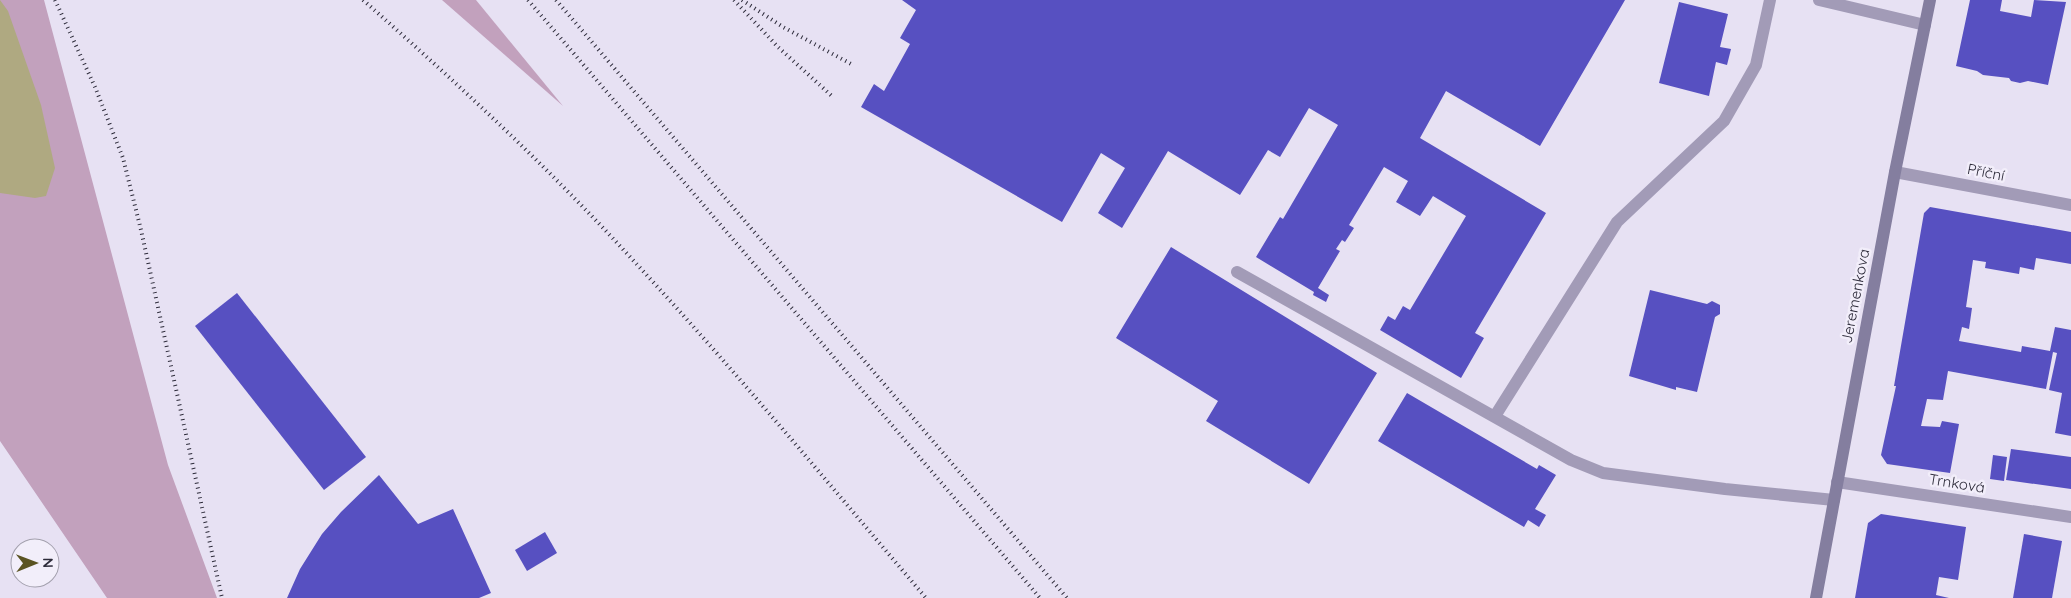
<svg xmlns="http://www.w3.org/2000/svg" width="2071" height="598" font-family="Quicksand,sans-serif">
<style>
.green{fill:#c2a1bd}
.water{fill:#afa981}
.building{fill:#5750c1}
.lines{fill:none;stroke-linecap:round;stroke-linejoin:round}
.lane{stroke:#a29bb7;stroke-width:12}
.street{stroke:#a29bb7;stroke-width:12}
.secondary{stroke:#847e9f;stroke-width:12}
.rail{stroke:#2d2b3a;stroke-width:4;stroke-dasharray:1 4;stroke-linecap:butt}
.labels{text-anchor:middle;dominant-baseline:central;stroke-width:5;stroke-linejoin:round;paint-order:stroke}
.street-label{font-size:15px;fill:#2d2b3a;stroke:#f2eefa}
</style>
<rect width="100%" height="100%" fill="#e7e1f3"/>
<g class="green">
<polygon points="0,0 44,0 168,465 217,598 107,598 0,441"/>
<polygon points="442,0 476,0 563,106"/>
</g>
<polygon class="water" points="0,0 8,11 41,105 55,168 46,196 35,198 0,193"/>
<g class="building">
<polygon points="902,0 1625,0 1540,146 1446,91 1420,138 1546,213 1475,333 1484,338 1461,378 1380,330 1388,316 1395,320 1403,306 1410,310 1466,216 1433,196 1420,216 1396,202 1408,181 1384,167 1349,225 1354,228 1345,242 1342,240 1336,249 1340,251 1318,288 1329,295 1326,302 1313,295 1314,292 1256,257 1280,217 1283,219 1338,125 1309,108 1280,157 1268,150 1240,195 1168,151 1122,228 1098,213 1125,168 1101,153 1062,222 861,107 874,84 884,91 910,44 900,38 916,10"/>
<polygon points="1970,0 2002,0 2000,11 2031,17 2034,0 2066,2 2048,85 2028,81 2020,83 2011,81 2009,78 1983,75 1977,71 1956,66"/>
<polygon points="1679,2 1728,14 1720,47 1731,49 1727,65 1716,62 1709,96 1659,83"/>
<polygon points="1930,207 2071,232 2071,264 2036,258 2034,270 2020,267 2019,274 1985,268 1986,262 1973,260 1966,307 1972,308 1969,329 1962,327 1959,341 2021,352 2022,346 2050,351 2055,327 2071,330 2071,436 2055,433 2062,393 2049,390 2057,353 2053,352 2046,389 1948,371 1943,400 1927,399 1921,426 1940,427 1942,421 1959,424 1950,473 1887,464 1881,455 1896,386 1894,386 1924,213"/>
<polygon points="1171,247 1377,373 1309,484 1206,421 1218,401 1116,338"/>
<polygon points="1650,290 1707,304 1712,301 1720,305 1720,314 1715,317 1697,392 1676,387 1676,390 1629,376"/>
<polygon points="237,293 366,457 324,490 195,326"/>
<polygon points="1407,393 1537,469 1539,465 1556,475 1535,509 1546,515 1539,527 1528,520 1524,527 1378,441"/>
<polygon points="2011,449 2071,457 2071,489 2006,480"/>
<polygon points="1993,455 2007,457 2004,481 1990,479"/>
<polygon points="379,475 418,524 453,509 491,593 479,598 287,598 300,569 322,534 341,512"/>
<polygon points="1881,514 1966,527 1958,580 1939,577 1936,595 1949,598 1855,598 1868,523"/>
<polygon points="545,532 557,553 527,571 515,550"/>
<polygon points="2024,534 2062,541 2052,598 2013,598"/>
</g>
<g class="lines">
<g class="lane">
<polyline points="1819,0 1925,25"/>
<polyline points="1237,272 1571,460 1603,473 1725,489 1834,500"/>
<polyline points="1495,416 1617,222 1724,121 1756,65 1770,0"/>
</g>
<g class="street">
<polyline points="1895,172 2071,205"/>
<polyline points="1837,482 2071,517"/>
</g>
<polyline class="secondary" points="1816,598 1895,172 1930,0"/>
<g class="rail">
<polyline points="55,0 95,87 123,158 141,230 222,598"/>
<path d="M363,0C456,82 547,166 631,258C733,368 829,484 926,598"/>
<polyline points="528,0 1040,598"/>
<polyline points="556,0 1067,598"/>
<polyline points="734,0 778,47 833,97"/>
<polyline points="742,0 783,27 853,65"/>
</g>
</g>
<g class="labels">
<g class="street-label">
<text transform="translate(1986 172) rotate(11)">Příční</text>
<text transform="translate(1855 296) rotate(-79)">Jeremenkova</text>
<text transform="translate(1957 483) rotate(9)">Trnková</text>
</g>
</g>
<g transform="translate(35 563) rotate(89)"><circle r="24" fill="#f2eefa" stroke="#a3a0ad"/>
<path d="M0-4L9 19L0 12L-9 19Z" fill="#5a5322"/>
<text y="-8" font-size="14" font-weight="bold" text-anchor="middle" fill="#2d2b3a">N</text>
</g>
</svg>
